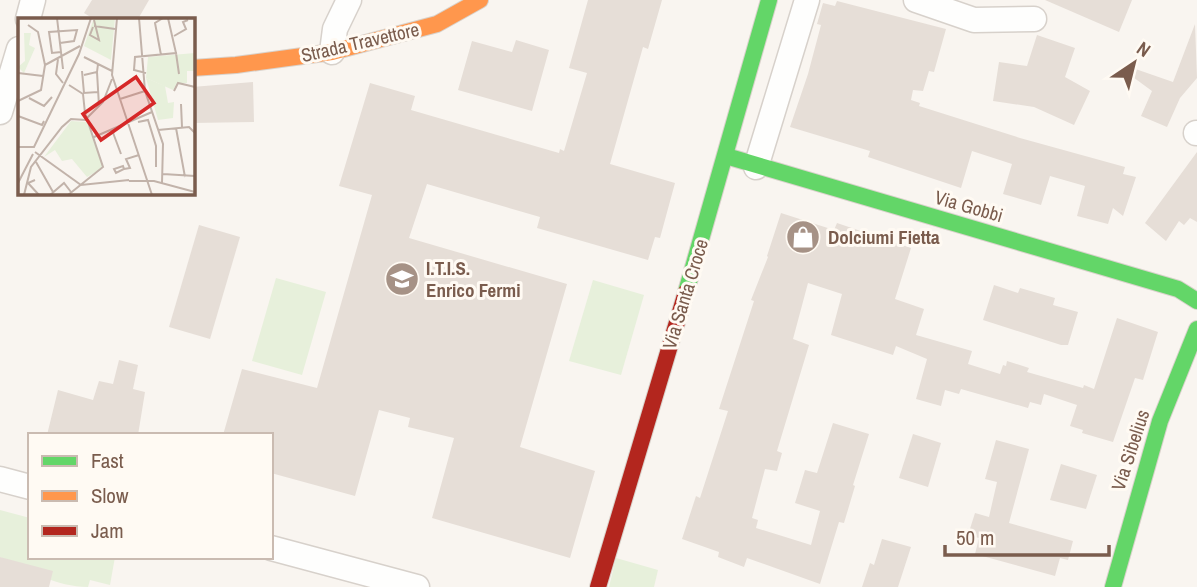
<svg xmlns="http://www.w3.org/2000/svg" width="1197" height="587" font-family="'Archivo Narrow',sans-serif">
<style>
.grass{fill:#e7f0db}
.building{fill:#e6ded7}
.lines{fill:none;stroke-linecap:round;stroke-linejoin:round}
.street-casing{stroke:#d7d1cb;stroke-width:27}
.fast-casing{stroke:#d9d2cb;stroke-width:18}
.slow-casing{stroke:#d9d2cb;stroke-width:18}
.jam-casing{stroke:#d9d2cb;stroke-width:18}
.street{stroke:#fefefd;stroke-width:24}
.fast{stroke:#63d668;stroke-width:16}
.slow{stroke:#ff974d;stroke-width:16}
.jam{stroke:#b3261e;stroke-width:16}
.labels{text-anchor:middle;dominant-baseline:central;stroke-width:6;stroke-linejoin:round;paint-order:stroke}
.street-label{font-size:19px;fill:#7a5c4d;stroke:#fffaf3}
.poi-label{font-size:19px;font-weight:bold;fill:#7a5c4d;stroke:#fffaf3;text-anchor:start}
.inset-road{fill:none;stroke:#c2b3aa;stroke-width:2}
.view{fill:#d62828;fill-opacity:0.15;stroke:#d62828;stroke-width:3.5}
.inset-edge{fill:none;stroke:#7a5c4d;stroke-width:3.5}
</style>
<rect width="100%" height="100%" fill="#f9f5f0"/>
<g class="grass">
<polygon points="276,278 326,292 302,375 252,361"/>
<polygon points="593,280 644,295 621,375 569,361"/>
<path d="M0,510L30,518V557H115L110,585L90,580L88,587C57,587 28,570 0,557Z"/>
<polygon points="616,558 658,570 654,587 609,587"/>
</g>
<g class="building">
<polygon points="92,0 149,0 138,19 94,19 84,13"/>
<polygon points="588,0 662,0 648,49 643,47 610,164 675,183 660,238 655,237 648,260 537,228 540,217 427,184 409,238 567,284 520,447 595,471 570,558 432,518 454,438 408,427 410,418 379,410 355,496 271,473 271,435 223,435 242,369 317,388 372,195 339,186 370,83 415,96 411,110 559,153 560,149 564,151 587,73 569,68"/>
<polygon points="1045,0 1132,0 1119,32"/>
<polygon points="837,1 946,29 934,72 929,71 923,91 913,90 911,100 920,103 919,106 1020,138 1125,167 1123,174 1136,177 1123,216 1113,208 1108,224 1077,216 1085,186 1050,176 1041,205 1003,194 1012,164 972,151 961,188 868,157 870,151 790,127 808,74 821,25 817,24 823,3 835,6"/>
<polygon points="1195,24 1197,78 1180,98 1167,127 1141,116 1152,91 1122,69 1124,65 1173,82"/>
<polygon points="1037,35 1075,48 1065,77 1090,91 1074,125 1034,107 993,101 999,62 1027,66"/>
<polygon points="516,40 549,50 532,111 458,90 472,41 512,52"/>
<polygon points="253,82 254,122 192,123 192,87"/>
<polygon points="1197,152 1197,222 1190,218 1184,225 1179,221 1166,241 1145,223"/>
<polygon points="781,213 834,230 837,223 911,248 895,299 924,309 916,335 972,351 968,364 1000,374 1003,365 1006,366 1007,361 1029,368 1027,372 1083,388 1084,385 1094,389 1117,318 1158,332 1143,380 1135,378 1113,442 1082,433 1083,430 1070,426 1077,405 1044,394 1041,405 1030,402 1028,408 961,389 959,394 945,390 941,406 916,399 927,359 896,346 893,355 831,335 842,294 808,283 793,339 809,345 777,451 782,453 777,471 765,469 752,518 758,520 756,528 811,545 820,511 795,503 805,470 817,473 833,423 869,434 853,485 855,486 844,523 839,522 820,584 747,558 744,567 718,557 719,552 682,539 696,496 700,498 728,411 719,409 754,301 751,300 768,257 767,256"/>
<polygon points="199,225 240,237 210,339 169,327"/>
<polygon points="994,285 1018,293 1020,288 1055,298 1053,305 1078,312 1068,345 1061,345 983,320"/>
<polygon points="119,360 138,365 133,389 145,392 138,435 47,435 58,390 93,400 99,381 113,384"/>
<polygon points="913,434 941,443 928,487 899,478"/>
<polygon points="996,440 1029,449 1009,523 1073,541 1068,560 1060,558 1055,576 975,554 979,538 968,535 975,513 989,517 997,482 985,479"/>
<polygon points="1061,464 1097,475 1086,509 1050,500"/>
<polygon points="882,539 911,547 898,587 862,587 870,563 874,565"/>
<polygon points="0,557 53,571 49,587 0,587"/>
</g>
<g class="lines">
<g class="street-casing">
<g id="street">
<polyline points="916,0 974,20 1034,19"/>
<polyline points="28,19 33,0"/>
<polyline points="332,52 335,29 349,0"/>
<polyline points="0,112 19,49"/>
<polyline points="1196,133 1197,133"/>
<polyline points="756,167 807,0"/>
<polyline points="0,479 30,487"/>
<polyline points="271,548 417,587"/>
</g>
</g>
<g class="fast-casing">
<g id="fast">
<polyline points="726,156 1178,289 1197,301"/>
<polyline points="686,292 769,0"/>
<polyline points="1113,587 1160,421 1197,329"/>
</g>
</g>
<g class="slow-casing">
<polyline id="slow" points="192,68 236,65 332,52 437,24 480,0"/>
</g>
<g class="jam-casing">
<polyline id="jam" points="598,587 686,292"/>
</g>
<use href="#street" class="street"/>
<use href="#fast" class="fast"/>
<use href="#slow" class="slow"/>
<use href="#jam" class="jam"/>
</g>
<defs>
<g id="shop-disc" transform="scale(1.75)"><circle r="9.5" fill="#a69286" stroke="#fffaf3"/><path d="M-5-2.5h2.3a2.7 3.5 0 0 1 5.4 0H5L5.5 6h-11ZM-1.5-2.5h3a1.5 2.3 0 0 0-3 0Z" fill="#fff"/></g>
<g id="school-disc" transform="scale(1.75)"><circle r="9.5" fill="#a69286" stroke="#fffaf3"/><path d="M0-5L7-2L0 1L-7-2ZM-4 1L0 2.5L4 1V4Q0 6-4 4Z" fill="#fff"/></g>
</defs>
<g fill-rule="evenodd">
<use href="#shop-disc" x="803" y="237"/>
<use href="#school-disc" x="402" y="279"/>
</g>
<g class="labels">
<g class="street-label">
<text transform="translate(360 42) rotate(-13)">Strada Travettore</text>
<text transform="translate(969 206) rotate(16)">Via Gobbi</text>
<text transform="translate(685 294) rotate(-73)">Via Santa Croce</text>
<text transform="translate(1130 450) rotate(-72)">Via Sibelius</text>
</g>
<g class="poi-label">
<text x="828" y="237">Dolciumi Fietta</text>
<text x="426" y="268">I.T.I.S.<tspan x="426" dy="22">Enrico Fermi</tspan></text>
</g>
</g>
<g transform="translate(18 18)">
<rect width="177" height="177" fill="#f9f5f0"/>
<path d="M128,60L147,68L150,85L156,84L155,100L140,102Z" fill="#e7f0db"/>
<path d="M76,0H97L93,42L66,28ZM6,15H13L11,27L17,30L6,55L0,49L7,43ZM177,35V53H169V65H159L155,72L128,60L130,39ZM53,103L69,104L85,150L69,159L54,141L44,143L37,132L26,139Z" fill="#e7f0db"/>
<path class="inset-road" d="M39,0L45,51M99,0L94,57L134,177M121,0L127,73L145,126L144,165M10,7L20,14L27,47M76,8L97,11M75,9L72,17L81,22L76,2M156,18L168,11L165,4L170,2M42,25L56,23L59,12L31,14L34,35L43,34M158,35L161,56M143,37L137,5L145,0M66,39L94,53M40,41L38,56L45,65M64,53L66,75L80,74M79,54L81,88M0,55L25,58M128,55L116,52L117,39L158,35L150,0M66,57L79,54L80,46M156,73L160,65L177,69M11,80L26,88L34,79M102,81L127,73M0,83L23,72L27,47L62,28M163,86L164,109M0,98L24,107L26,103M69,100L85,84L94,61M120,104L130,102L138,128V149M158,110L167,159M94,112L103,136M140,112L171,109L177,115M76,119L134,94M0,129H16L61,36L73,0M17,134L63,167L111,162M18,144L35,174M105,148L106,151L98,155L96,151ZM106,151L112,150L108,141L121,137M145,156L177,158M17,162L10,165L21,177M111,163H136L177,174M0,165L15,136M6,177L13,149L44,109L53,101L68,102M32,177L46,165L53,174M50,177L85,149L67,95L65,76L51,67"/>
<path class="view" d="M118,59L136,85L83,122L65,96Z"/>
<rect width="177" height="177" class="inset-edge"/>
</g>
<rect x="28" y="433" width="245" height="126" fill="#fffaf3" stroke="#cabbb1" stroke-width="2"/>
<rect x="42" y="456" width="35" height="10" fill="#63d668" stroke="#cabbb1" stroke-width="2"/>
<text x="91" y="468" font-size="21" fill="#7a5c4d">Fast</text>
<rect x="42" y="491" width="35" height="10" fill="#ff974d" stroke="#cabbb1" stroke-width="2"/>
<text x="91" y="503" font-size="21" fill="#7a5c4d">Slow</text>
<rect x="42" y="526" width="35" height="10" fill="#b3261e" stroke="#cabbb1" stroke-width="2"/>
<text x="91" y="538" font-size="21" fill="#7a5c4d">Jam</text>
<g transform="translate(1134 63) rotate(35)" stroke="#fffaf3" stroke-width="5" paint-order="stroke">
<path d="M0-5L12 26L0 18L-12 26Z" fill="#7a5c4d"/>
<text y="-10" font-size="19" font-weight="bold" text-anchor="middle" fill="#7a5c4d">N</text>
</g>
<path d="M945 545v10h164v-10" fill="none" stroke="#7a5c4d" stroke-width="3.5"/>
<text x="956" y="545" font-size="21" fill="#7a5c4d" stroke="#fffaf3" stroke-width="5" paint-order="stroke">50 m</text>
</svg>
